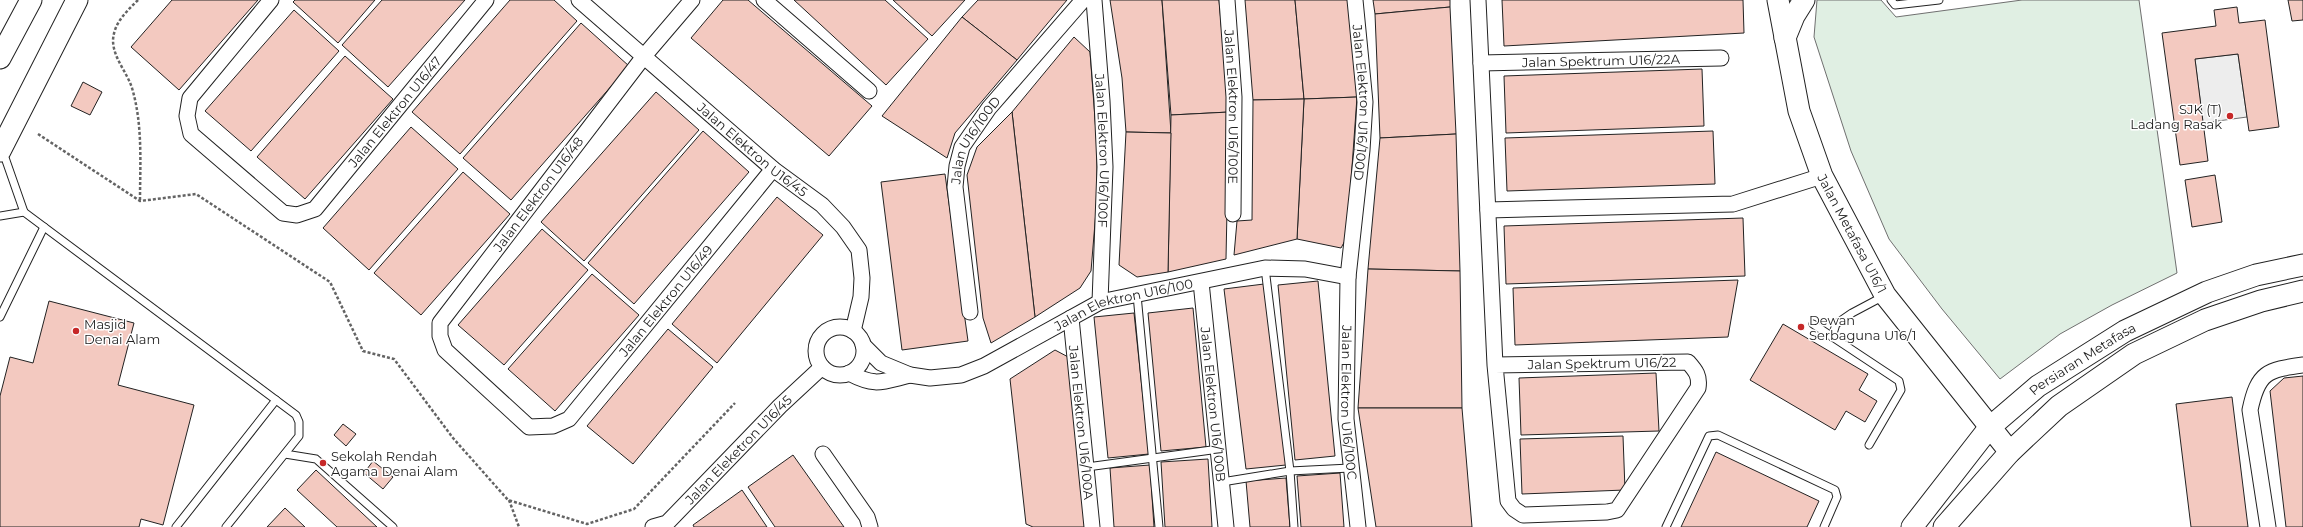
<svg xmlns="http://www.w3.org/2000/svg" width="2303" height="527" font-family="Montserrat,sans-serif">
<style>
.green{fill:#e0efe3;stroke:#6f6f6f}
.parking{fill:#ededed;stroke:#6f6f6f}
.building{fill:#f3c9c0;stroke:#222}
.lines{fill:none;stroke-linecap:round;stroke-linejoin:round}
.lane-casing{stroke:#222;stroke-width:9}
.street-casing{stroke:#222;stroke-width:17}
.secondary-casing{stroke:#222;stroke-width:23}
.path{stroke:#646464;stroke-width:2.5;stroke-dasharray:3 2;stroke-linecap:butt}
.lane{stroke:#fff;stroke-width:7}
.street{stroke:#fff;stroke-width:15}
.secondary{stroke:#fff;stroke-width:21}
.poi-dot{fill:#c62828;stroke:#fff;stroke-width:1.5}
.labels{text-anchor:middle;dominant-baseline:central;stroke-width:3;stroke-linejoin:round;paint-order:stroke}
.street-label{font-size:13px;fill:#222;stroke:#fff}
.poi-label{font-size:13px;fill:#222;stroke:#fff;text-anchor:start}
</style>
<rect width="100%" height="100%" fill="#fff"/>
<polygon class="green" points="1817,0 1881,0 1896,17 2022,0 2139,0 2177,273 2112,305 2060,334 2000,379 1942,309 1889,239 1851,151 1814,37"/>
<polygon class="parking" points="2238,54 2247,117 2203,123 2195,59"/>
<g class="building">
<polygon points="172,0 258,0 179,90 131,47"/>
<polygon points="295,0 375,0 338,43 293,2"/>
<polygon points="382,0 465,0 388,87 342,45"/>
<polygon points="510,0 554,0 577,21 460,154 412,112"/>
<polygon points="723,0 748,0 872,106 829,156 691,38"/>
<polygon points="794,0 885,0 928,39 886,85"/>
<polygon points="893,0 965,0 932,36"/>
<polygon points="978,0 1067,0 1017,60 962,17"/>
<polygon points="1110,0 1162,0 1171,133 1126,132 1122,78"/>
<polygon points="1162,0 1219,0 1229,112 1171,115"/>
<polygon points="1245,0 1295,0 1304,99 1253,100"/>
<polygon points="1295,0 1348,0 1357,97 1304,99"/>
<polygon points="1373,0 1450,0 1450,7 1375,14"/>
<polygon points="1502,0 1743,0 1744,33 1504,46"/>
<polygon points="2288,0 2303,0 2303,20 2292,21"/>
<polygon points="1450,7 1456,134 1380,138 1375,14"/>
<polygon points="2237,7 2239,23 2265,20 2279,127 2249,131 2238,54 2195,59 2208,161 2180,165 2162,33 2216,26 2214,10"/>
<polygon points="294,10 339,51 251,151 205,111"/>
<polygon points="962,17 1017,60 955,133 947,158 882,116"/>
<polygon points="581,23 629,66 511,200 463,158"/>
<polygon points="1074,37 1090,52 1097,146 1097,199 1091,271 1080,288 1035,317 1012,112"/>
<polygon points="345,56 393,99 305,199 257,157"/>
<polygon points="1702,69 1704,126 1506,133 1504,76"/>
<polygon points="83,82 102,92 90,115 71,106"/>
<polygon points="656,92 699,130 584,261 541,222"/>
<polygon points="1357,97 1347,237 1341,248 1297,239 1304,99"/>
<polygon points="1304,99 1297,239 1234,255 1237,221 1252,220 1253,100"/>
<polygon points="1012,112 1035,317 991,343 983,318 967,175 977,147"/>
<polygon points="1229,112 1226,259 1168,272 1171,115"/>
<polygon points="411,127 458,169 369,270 323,228"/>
<polygon points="703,131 749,172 634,304 588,263"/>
<polygon points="1713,131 1715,184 1507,191 1505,138"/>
<polygon points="1126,132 1171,133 1168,272 1137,277 1119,265"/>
<polygon points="1456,134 1460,271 1368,269 1380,138"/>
<polygon points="463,172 510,214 421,315 374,273"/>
<polygon points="945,174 968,341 902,350 881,182"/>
<polygon points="2215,175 2222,222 2192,227 2185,180"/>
<polygon points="777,197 823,235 717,363 672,324"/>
<polygon points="1743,218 1745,276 1506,284 1504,226"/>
<polygon points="542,229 588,270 504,365 458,325"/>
<polygon points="1368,269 1460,271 1462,408 1358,408"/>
<polygon points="592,274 639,315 555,411 508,369"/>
<polygon points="1738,280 1728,337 1515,345 1513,288"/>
<polygon points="1318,281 1335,456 1295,460 1278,285"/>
<polygon points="1264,284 1286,465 1246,469 1224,289"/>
<polygon points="49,301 134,323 118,385 194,405 163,525 141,519 139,527 0,527 0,396 10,357 33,363"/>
<polygon points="1193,308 1206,447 1161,451 1148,313"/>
<polygon points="1134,313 1149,454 1108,458 1094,317"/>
<polygon points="1783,324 1868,374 1859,390 1877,401 1865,422 1846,411 1835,430 1750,380"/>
<polygon points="668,329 713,367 633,464 587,426"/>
<polygon points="1055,350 1072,359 1088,527 1033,527 1026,524 1010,379"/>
<polygon points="1656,373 1659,431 1521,435 1519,378"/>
<polygon points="2303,376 2303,527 2286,527 2270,391 2284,378"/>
<polygon points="2232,397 2248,527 2191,527 2176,404"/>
<polygon points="1358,408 1462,408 1472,527 1376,527"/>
<polygon points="343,424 356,434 346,446 334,435"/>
<polygon points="1623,436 1625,490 1522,494 1520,439"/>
<polygon points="1716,452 1819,501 1807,527 1681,527"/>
<polygon points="793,455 844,527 775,527 748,487"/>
<polygon points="1208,459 1212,527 1165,527 1161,462"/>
<polygon points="373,461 393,477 383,489 364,473"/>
<polygon points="1150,465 1154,527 1114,527 1110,468"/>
<polygon points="316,470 377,527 337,527 297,490"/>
<polygon points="1340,473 1344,527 1301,527 1297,476"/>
<polygon points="1286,478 1290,527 1250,527 1246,481"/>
<polygon points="742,490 767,527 694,527 693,525"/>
<polygon points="285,508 305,527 267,527"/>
</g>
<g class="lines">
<g class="lane-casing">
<g id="lane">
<polyline points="1891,0 1895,5 1939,0"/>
<polyline points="3,152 24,212 296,415 299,422 299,436 226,527"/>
<polyline points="0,216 24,212"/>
<polyline points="1265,268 1290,471 1294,527"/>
<polyline points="1137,295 1159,527"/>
<polyline points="0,317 44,227"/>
<polyline points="1813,324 1899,381 1901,390 1869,445"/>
<polyline points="1832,337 1836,324 1852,313 1884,296"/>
<polyline points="285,454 316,459 393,527"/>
<polyline points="1087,467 1219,449"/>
<polyline points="1222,482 1290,471 1350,468"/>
<polyline points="176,527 276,400"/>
<polyline points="1666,527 1709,436 1718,435 1835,490 1837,497 1824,527"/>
</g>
</g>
<g class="street-casing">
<g id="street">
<path id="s1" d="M271,0L190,98L187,116L191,134L283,213L297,215L315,209L486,0"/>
<path id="s2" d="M579,0L773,169L822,205L843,227L859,250L862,278L861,297L853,331"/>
<path id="s3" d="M692,0L645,55L440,323V336L445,350L529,427L553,426L569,419L773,169"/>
<polyline points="764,0 869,91"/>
<path id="s4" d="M1094,0L1102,101L1105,167L1100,302"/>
<path id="s5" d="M1227,0L1234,97L1233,214"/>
<path id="s6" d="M1355,0L1365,102L1362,150L1348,277L1346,419L1358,527"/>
<path d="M1478,0L1495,365L1508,501L1514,509L1523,515L1607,512L1617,510L1698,388C1700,376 1696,371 1688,362L1495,365"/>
<path id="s7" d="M1481,63L1721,58"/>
<polyline points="1488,210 1733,204 1822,176"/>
<path id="s8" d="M1201,282L1226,527"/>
<path id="s9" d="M970,312L955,187L957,166L962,147L989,108L1083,0"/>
<path id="s10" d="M1071,318L1092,527"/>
<circle cx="840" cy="351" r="24"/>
<path id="s11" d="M863,345L881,363L910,375L930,378L961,375L984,366L1100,302L1265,268L1305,269L1348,277"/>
<path d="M849,373C876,387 881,382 910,375"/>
<polyline points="823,454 867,517 870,527"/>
<path id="s12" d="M653,527L667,523L780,406L822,367"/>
<path d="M2268,527L2250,410C2258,372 2267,370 2303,365"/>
</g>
</g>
<g class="secondary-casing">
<g id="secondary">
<path id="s13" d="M1778,0L1799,111L1822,176L1885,295L2010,452"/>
<polyline points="1785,38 1794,16 1804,0"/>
<polyline points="0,58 31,0"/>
<polyline points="0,151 77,0"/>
<path id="s14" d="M1912,527L1989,428L2038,386L2125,331L2207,292L2256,275L2303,265"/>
<polyline points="1944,527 2010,452 2059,406 2134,354 2205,320 2261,301 2303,291"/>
</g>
</g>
<g class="path">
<path d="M138,0C126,12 114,23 113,40C113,58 127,72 132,88C143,125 140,164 140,201"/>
<polyline points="38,134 140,201 196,194 330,282 363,351 394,359 453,438 508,500 587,524 634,509 735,403"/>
<polyline points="509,500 519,527"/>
</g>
<use href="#lane" class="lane"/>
<use href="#street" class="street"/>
<use href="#secondary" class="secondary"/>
</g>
<g class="poi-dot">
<circle cx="2230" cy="116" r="4"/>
<circle cx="1801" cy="327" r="4"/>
<circle cx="76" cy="331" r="4"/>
<circle cx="323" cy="463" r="4"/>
</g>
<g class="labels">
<g class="street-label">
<text stroke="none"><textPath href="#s7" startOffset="120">Jalan Spektrum U16/22A</textPath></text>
<text stroke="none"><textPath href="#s6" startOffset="103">Jalan Elektron U16/100D</textPath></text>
<text stroke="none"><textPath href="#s5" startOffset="107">Jalan Elektron U16/100E</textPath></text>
<text stroke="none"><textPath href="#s1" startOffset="444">Jalan Elektron U16/47</textPath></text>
<text stroke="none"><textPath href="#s9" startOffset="178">Jalan U16/100D</textPath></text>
<text stroke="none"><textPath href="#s2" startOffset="229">Jalan Elektron U16/45</textPath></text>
<text stroke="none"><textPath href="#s4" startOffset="151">Jalan Elektron U16/100F</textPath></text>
<text transform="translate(538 194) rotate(-53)">Jalan Elektron U16/48</text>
<text stroke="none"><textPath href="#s13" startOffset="247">Jalan Metafasa U16/1</textPath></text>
<text stroke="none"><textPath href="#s3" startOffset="746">Jalan Elektron U16/49</textPath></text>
<text stroke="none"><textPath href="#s11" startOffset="287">Jalan Elektron U16/100</textPath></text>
<text stroke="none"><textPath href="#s14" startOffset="242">Persiaran Metafasa</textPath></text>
<text transform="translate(1602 363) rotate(-1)">Jalan Spektrum U16/22</text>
<text stroke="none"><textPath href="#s6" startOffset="404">Jalan Elektron U16/100C</textPath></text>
<text stroke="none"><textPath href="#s8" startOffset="123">Jalan Elektron U16/100B</textPath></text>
<text stroke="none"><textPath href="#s10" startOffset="105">Jalan Elektron U16/100A</textPath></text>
<text stroke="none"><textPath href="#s12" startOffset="117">Jalan Eleketron U16/45</textPath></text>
</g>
<g class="poi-label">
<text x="2222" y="109" text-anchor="end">SJK (T)<tspan x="2222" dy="15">Ladang Rasak</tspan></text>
<text x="1809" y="320">Dewan<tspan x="1809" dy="15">Serbaguna U16/1</tspan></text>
<text x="84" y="324">Masjid<tspan x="84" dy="15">Denai Alam</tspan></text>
<text x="331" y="456">Sekolah Rendah<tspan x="331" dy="15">Agama Denai Alam</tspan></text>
</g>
</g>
</svg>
